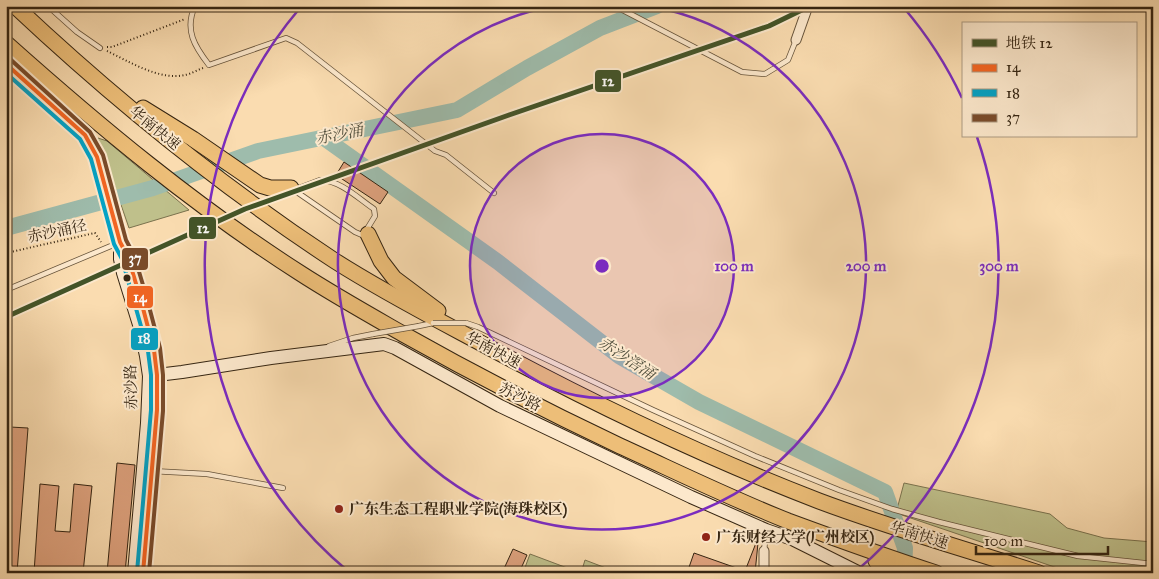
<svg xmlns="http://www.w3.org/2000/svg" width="1159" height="579" font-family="'IM FELL Great Primer','Noto Serif SC',serif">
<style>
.green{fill:#bfc08b;stroke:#7a724e}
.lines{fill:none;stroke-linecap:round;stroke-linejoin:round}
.river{stroke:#9ebcac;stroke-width:16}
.building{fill:#dda17d;stroke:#352512}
.lane-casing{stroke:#66533a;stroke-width:6}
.street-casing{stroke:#66533a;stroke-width:11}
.secondary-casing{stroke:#352512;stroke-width:14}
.highway-casing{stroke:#352512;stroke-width:17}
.path{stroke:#352512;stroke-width:2;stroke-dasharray:1 2.5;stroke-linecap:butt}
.lane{stroke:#fce8cc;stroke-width:4.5}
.street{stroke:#fce8cc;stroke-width:9}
.secondary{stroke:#fce8cc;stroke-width:12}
.highway{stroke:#edbe78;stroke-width:15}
.lane-bridge-casing{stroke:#66533a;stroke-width:6;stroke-linecap:butt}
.lane-bridge{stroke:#fce8cc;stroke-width:4.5}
.bus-1-casing{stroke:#fce8cc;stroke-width:8}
.bus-2-casing{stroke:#fce8cc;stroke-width:8}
.bus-3-casing{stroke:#fce8cc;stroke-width:8}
.bus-1{stroke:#f26522;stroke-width:4}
.bus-2{stroke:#03a2c5;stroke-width:4}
.bus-3{stroke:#7a4b2a;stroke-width:4}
.metro-1-casing{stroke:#fce8cc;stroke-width:9}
.metro-1{stroke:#435428;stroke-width:5}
.ring{fill:none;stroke:#7b2cbf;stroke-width:2.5}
.bus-dot{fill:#352512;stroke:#fce8cc;stroke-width:2}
.poi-dot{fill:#8f2418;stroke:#fce8cc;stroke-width:2}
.labels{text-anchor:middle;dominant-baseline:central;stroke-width:4;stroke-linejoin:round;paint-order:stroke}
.street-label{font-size:15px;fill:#352512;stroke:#fce8cc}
.poi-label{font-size:15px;font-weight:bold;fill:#352512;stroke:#fce8cc;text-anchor:start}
.water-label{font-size:16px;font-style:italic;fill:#545240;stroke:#fce8cc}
.centre{fill:#7b2cbf;stroke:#fce8cc;stroke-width:2.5}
.ring-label{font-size:15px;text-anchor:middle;font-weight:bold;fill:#7b2cbf;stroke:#fce8cc;stroke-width:4;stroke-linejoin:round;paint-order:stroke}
.line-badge{stroke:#fce8cc;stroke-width:2}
.badge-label{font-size:14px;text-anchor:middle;font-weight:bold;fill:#fff}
</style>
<rect width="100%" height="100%" fill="#fadcb0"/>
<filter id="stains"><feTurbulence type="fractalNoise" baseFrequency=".004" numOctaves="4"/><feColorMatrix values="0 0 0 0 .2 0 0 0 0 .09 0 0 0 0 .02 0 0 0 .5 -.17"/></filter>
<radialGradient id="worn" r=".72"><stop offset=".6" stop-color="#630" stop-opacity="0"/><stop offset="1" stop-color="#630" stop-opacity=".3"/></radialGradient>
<g class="green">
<polygon points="98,138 107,141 189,210 129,228"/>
<polygon points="904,483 1050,514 1067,528 1104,538 1153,542 1153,573 1072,573 896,513"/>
<polygon points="530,554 578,572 578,573 523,573"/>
<polygon points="585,560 619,573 581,573"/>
</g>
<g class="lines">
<g class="river">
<polyline points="324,138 498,262 619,356 699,402 885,492 905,548 904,573"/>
<polyline points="6,228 153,188 258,151 457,110 527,68 600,28 657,6"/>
</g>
</g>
<g class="building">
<polygon points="344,162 388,192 380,204 336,175"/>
<polygon points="10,427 28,428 17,573 6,573 6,478"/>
<polygon points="117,463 135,465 125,573 107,573"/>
<polygon points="40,484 59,486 55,531 70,532 74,484 92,486 83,573 34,573"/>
<polygon points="756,543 758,543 755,573 687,573 694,553 745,571"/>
<polygon points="513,549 527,555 519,573 502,573"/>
</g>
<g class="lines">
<g class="lane-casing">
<g id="lane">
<polyline points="48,6 77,32 100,48"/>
<path d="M195,6C184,30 195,47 209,65L286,38L297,43L435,151L446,155L494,193"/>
<polyline points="615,6 742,72 765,74 788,60 796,40"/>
<path d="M320,180C340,180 359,199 374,209L375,216L367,229L368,234L362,235L355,232L291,188H299Z"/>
<polyline points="6,290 118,243"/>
<polyline points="466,323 478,327 653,410 755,456 839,490 892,509 939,522 1078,556 1153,564"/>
<polyline points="419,326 433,323"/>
<polyline points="329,346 353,338 373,334"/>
<polyline points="152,471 207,474 283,488"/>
<polyline points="764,551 766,532"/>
</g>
</g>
<g class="street-casing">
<g id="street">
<polyline points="796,40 808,6"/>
<polyline points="764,573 764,551"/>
</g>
</g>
<g class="secondary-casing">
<g id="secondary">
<polyline points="6,64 85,135 97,157 115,223 120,242 120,259 123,273 140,328 146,356 149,376 147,423 134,573"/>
<polyline points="122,247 128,257 147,325"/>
<polyline points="149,376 182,372 271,358 384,344 395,348 500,406 691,497 766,530 792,539 860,573"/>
<polyline points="155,431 158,391 157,371"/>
<polyline points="143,573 148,523"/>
</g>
</g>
<g class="highway-casing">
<g id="highway">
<path d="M15,6C114,99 221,186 335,261C385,293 438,320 490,348C596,405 707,458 819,501C891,528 965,549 1039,573"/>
<path d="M6,43C99,126 195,206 300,273C334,295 368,314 403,334C474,374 546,411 620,446C675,471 730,498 788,521C837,539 886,557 936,573"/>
<polyline points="143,108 193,139 260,185 270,188 291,188"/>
<polyline points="368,234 381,261 394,278 438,311"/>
<polyline points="876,561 899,573"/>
</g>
</g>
<g class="path">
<polyline points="107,47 112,47 185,19"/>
<path d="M107,51C128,61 160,81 185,75C191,74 197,70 203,68"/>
<polyline points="6,253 95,233 101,242"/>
</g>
<use href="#lane" class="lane"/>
<use href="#street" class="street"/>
<use href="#secondary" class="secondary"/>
<use href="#highway" class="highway"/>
<g class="lane-bridge-casing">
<g id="lane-bridge">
<polyline points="433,323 466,323"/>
<polyline points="373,334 419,326"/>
</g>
</g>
<use href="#lane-bridge" class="lane-bridge"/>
<g class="bus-1-casing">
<polyline id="bus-1" points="6,64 85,135 97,157 120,242 128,257 140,297 154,350 157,375 157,410 143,573"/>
</g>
<g class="bus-2-casing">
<polyline id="bus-2" points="6,73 80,139 91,159 114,244 122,259 148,351 151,375 151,410 137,572"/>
</g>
<g class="bus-3-casing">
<polyline id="bus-3" points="10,59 90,132 103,155 126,240 134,255 146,295 160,348 163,375 163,411 149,573"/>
</g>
<use href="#bus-1" class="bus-1"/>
<use href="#bus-2" class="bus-2"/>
<use href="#bus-3" class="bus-3"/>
<g class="metro-1-casing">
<polyline id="metro-1" points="6,317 245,209 509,115 769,26 810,6"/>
</g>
<use href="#metro-1" class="metro-1"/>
</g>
<circle cx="602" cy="266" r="132" fill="#7b2cbf" fill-opacity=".12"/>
<g class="ring">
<circle cx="602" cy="266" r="132"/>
<path d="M650 6A264 264 0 1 1 554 6"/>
<path d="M349 572A397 397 0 0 1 300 8M904 8A397 397 0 0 1 962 98M977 137A397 397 0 0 1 855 572"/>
</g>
<circle class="bus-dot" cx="127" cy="278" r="4.5"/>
<g class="poi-dot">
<circle cx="339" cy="509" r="5"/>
<circle cx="706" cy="537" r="5"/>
</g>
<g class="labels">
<g class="street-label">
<text transform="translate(155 128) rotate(39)">华南快速</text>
<text transform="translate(57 231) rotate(-12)">赤沙涌径</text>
<text transform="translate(493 350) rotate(28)">华南快速</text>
<text transform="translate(131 387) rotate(-91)">赤沙路</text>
<text transform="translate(520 397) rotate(26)">苏沙路</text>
<text transform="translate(919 535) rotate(17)">华南快速</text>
</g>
<g class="poi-label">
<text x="349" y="509">广东生态工程职业学院(海珠校区)</text>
<text x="716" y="537">广东财经大学(广州校区)</text>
</g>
<g class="water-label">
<text transform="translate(339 134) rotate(-11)">赤沙涌</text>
<text transform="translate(627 358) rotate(33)">赤沙滘涌</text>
</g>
</g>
<circle cx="602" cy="266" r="8" class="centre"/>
<g class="ring-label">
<text x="734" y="271">100 m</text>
<text x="866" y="271">200 m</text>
<text x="999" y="271">300 m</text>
</g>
<g class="line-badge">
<rect x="594" y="69" width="28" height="24" rx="5" fill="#435428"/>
<rect x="188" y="216" width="29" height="24" rx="5" fill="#435428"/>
<rect x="121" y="247" width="28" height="24" rx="5" fill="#7a4b2a"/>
<rect x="126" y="285" width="28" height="24" rx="5" fill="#f26522"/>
<rect x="130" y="327" width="29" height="24" rx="5" fill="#03a2c5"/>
</g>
<g class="badge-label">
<text x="608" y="86">12</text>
<text x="203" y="233">12</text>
<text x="135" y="263">37</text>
<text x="140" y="302">14</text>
<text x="144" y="343">18</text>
</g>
<rect width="1159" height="579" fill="none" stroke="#fadcb0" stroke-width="25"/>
<rect x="8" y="8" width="1144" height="564" fill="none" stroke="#352512" stroke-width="2.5"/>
<rect x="12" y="12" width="1134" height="554" fill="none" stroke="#352512"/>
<rect x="962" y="22" width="175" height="115" fill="#fce8cc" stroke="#ac9a82"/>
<rect x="972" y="39" width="25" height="8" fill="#435428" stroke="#ac9a82"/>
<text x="1006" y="48" font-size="15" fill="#352512">地铁 12</text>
<rect x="972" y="64" width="25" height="8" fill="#f26522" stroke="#ac9a82"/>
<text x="1006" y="72" font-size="15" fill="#352512">14</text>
<rect x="972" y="89" width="25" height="8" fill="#03a2c5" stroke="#ac9a82"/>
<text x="1006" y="98" font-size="15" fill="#352512">18</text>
<rect x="972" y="114" width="25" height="8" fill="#7a4b2a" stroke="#ac9a82"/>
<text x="1006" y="122" font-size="15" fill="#352512">37</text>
<path d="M976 546v8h132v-8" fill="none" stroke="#352512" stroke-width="2.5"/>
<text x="984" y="546" font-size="15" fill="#352512" stroke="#fce8cc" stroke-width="4" paint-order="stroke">100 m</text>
<rect width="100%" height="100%" filter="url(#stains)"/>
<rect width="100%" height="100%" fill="url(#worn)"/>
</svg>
